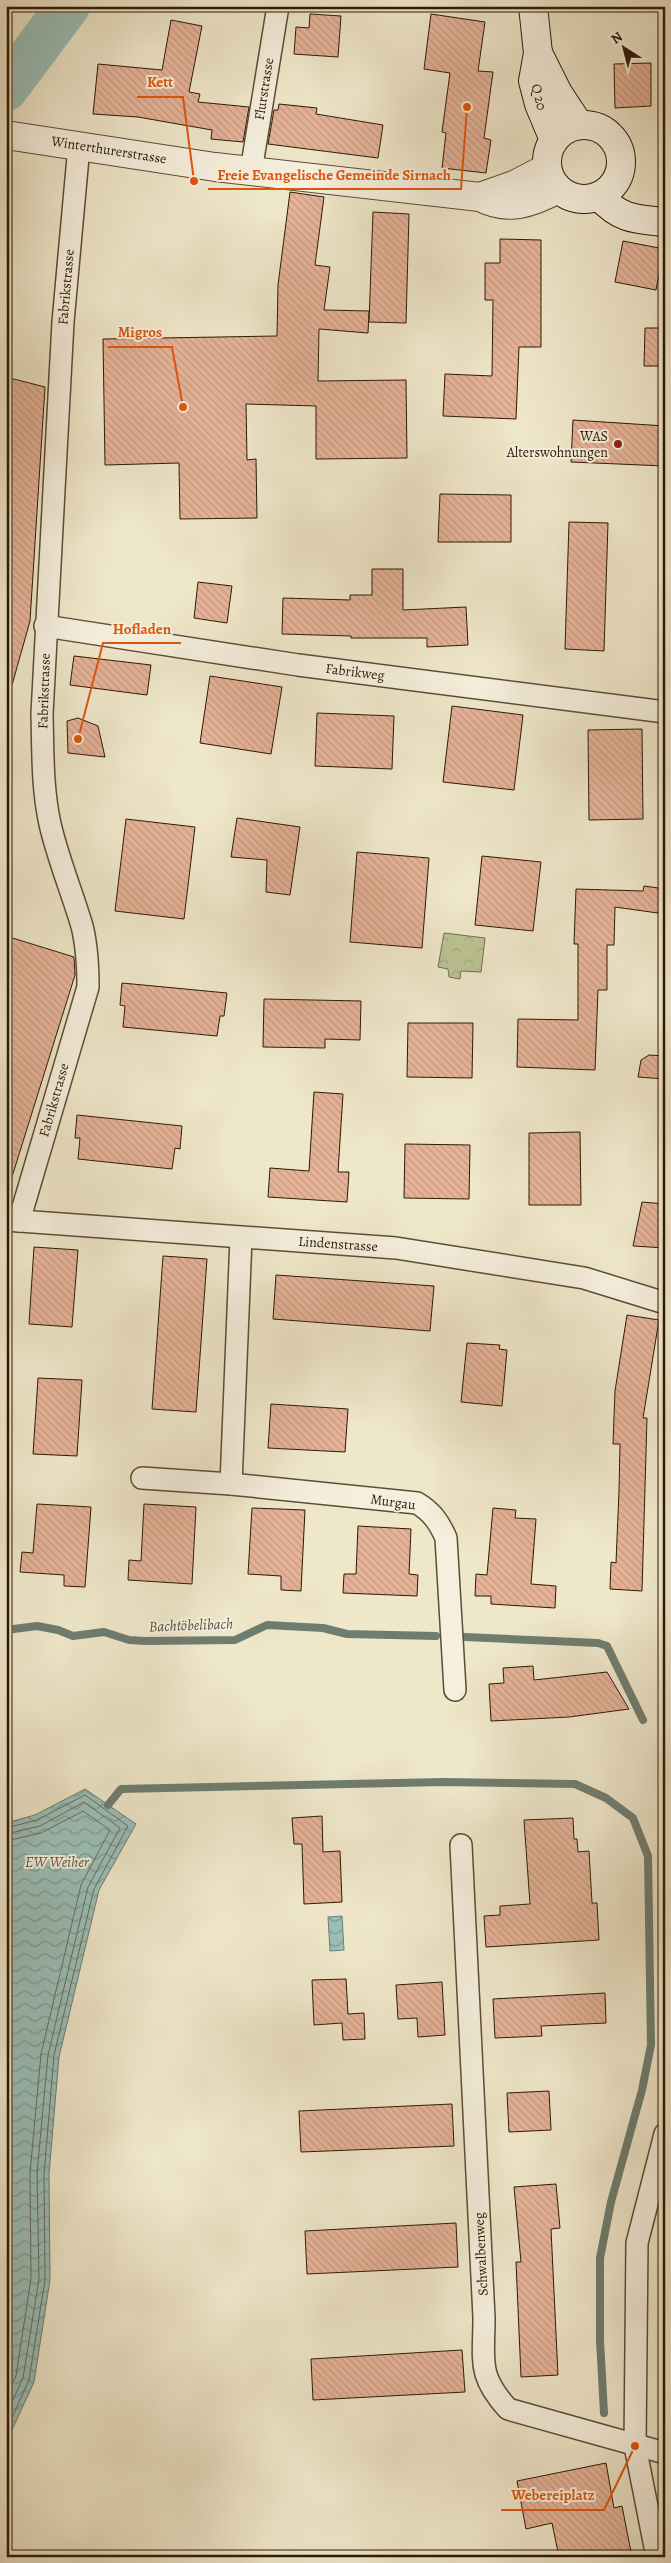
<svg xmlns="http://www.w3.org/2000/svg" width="671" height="2563" font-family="Alegreya,serif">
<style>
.park{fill:url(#park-crowns);stroke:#746e4c}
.water{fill:url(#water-waves);stroke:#6e7d70}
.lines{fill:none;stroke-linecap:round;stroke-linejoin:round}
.shore{stroke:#646c5e;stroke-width:1}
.stream{stroke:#6e7d70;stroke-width:8}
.river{stroke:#9abfb8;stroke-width:44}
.building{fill:url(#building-back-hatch);stroke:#2d1903}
.minor-casing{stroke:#5e4c35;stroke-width:24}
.tertiary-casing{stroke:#5e4c35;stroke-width:30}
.secondary-casing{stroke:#2d1903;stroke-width:30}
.minor{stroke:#f5efdd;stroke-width:21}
.tertiary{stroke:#f5efdd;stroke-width:28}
.secondary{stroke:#f5efdd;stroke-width:28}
.poi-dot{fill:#8f2418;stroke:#f5efdd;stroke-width:2}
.labels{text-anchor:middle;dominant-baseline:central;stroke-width:4;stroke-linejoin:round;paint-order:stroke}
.street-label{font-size:14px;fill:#2d1903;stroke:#f5efdd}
.poi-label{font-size:14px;fill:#2d1903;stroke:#f5efdd;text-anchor:end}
.water-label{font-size:15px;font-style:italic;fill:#535342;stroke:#f5efdd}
.leader{fill:none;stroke:#df560c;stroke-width:2}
.callout-dot{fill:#df560c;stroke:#f5efdd;stroke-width:2}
.callout-label{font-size:15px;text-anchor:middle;font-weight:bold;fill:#df560c;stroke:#f5efdd;stroke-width:4;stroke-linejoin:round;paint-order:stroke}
</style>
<defs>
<pattern id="park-crowns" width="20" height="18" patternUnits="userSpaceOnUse" patternTransform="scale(1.25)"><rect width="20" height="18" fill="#bcc495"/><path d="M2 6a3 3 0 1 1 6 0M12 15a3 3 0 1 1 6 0" fill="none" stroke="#a2a87f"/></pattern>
<pattern id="water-waves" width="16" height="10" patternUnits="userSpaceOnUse" patternTransform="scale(1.25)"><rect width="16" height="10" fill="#9abfb8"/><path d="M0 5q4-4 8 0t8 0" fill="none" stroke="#7e9a93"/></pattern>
<pattern id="building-back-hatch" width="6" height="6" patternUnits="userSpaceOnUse" patternTransform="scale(1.25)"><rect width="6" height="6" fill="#e6b399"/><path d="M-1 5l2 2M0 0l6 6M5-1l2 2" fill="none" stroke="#c69982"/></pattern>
</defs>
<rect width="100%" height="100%" fill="#efe7ca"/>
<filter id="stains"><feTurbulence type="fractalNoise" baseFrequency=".004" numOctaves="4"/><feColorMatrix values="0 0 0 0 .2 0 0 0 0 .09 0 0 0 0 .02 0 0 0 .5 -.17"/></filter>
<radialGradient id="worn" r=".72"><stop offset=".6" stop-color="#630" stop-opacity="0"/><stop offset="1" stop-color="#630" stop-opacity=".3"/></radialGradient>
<polygon class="park" points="444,933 485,938 481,972 461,971 460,979 449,977 448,969 438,967"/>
<g class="water">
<polygon points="85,1789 136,1824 99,1890 59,2057 49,2174 50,2280 34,2382 6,2443 6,1823 35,1815"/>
<polygon points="342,1916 344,1950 330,1951 328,1917"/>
</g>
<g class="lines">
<g class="shore">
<polyline points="6,1828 37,1820 85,1795 128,1826 94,1889 54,2055 44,2174 45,2280 29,2380 6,2431"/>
<polyline points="6,1834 40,1826 84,1802 120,1828 88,1887 48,2055 37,2173 39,2279 23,2378 6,2415"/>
<polyline points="6,1841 41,1833 83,1811 110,1830 81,1885 41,2054 30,2173 31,2278 16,2376 6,2397"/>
</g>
<g class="stream">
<polyline points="6,1630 37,1626 58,1630 73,1636 104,1632 129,1640 145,1641 235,1640 267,1625 323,1628 347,1634 436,1636"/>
<polyline points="465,1637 598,1643 607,1646 643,1720"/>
<polyline points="108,1805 121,1789 443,1782 575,1784 606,1798 633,1818 648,1856 651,2045 642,2090 611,2202 600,2258 600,2340 604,2413"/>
</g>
<polyline class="river" points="6,89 68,6"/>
</g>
<g class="building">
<polygon points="310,14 341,16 338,57 294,54 296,27 309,28"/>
<polygon points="431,14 485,22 478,71 493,72 484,138 491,140 486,173 442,168 446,133 442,132 450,73 424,69"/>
<polygon points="171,20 202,26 189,92 200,94 198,102 249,107 243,142 211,139 212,130 138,117 93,114 98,64 162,70"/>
<polygon points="651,63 651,106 615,108 614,64"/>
<polygon points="279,104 317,108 316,114 383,125 378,158 268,144 274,110 278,110"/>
<polygon points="290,192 324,197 315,265 330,267 324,310 369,311 368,333 319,329 318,381 406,380 407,458 316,459 316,406 246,404 247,460 256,459 257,518 180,519 179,463 105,465 103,339 277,336 278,285"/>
<polygon points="373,212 409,214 406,323 369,322"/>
<polygon points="500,239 541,240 541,347 519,347 516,419 443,416 445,374 492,376 493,300 485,300 485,263 500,263"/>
<polygon points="623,241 664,249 656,290 615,282"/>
<polygon points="645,328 665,328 664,366 644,366"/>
<polygon points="6,377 45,387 30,621 12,685 6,684"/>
<polygon points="573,420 665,426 665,466 571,462"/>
<polygon points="440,494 511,495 511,542 438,542"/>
<polygon points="569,522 608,523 604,651 565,649"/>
<polygon points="372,569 403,569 403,610 466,607 468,645 427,647 427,638 351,638 351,636 282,634 283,598 350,600 350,595 372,595"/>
<polygon points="198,582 232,586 227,623 194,618"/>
<polygon points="74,656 151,665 147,695 70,685"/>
<polygon points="210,676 282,687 271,754 200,743"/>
<polygon points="452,706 523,715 514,790 443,782"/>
<polygon points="317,713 394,716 392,769 315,766"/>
<polygon points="78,718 98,726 105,757 68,753 67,721"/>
<polygon points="642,729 643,819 589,820 588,730"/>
<polygon points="237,818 300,827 290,895 266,892 267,860 231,857"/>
<polygon points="126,819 195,827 184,919 115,911"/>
<polygon points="357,852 429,858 422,948 350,942"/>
<polygon points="482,856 541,862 533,931 475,925"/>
<polygon points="644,886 665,889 665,914 615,907 614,945 607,945 607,990 598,990 595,1070 517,1067 518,1019 578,1020 578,944 574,944 576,889 643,891"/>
<polygon points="6,936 74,957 75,975 11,1180 6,1179"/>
<polygon points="122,983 227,993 224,1016 220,1016 217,1036 123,1027 125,1006 120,1005"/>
<polygon points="264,999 361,1001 360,1040 325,1039 325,1048 263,1047"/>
<polygon points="408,1023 473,1023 472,1078 407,1077"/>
<polygon points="649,1055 665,1056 665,1079 638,1077 641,1060"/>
<polygon points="314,1092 343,1094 338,1172 349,1172 347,1202 268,1197 270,1168 309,1171"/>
<polygon points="77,1115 182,1126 180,1149 175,1148 172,1169 78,1159 80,1138 75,1138"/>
<polygon points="580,1132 581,1205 529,1205 529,1133"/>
<polygon points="405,1144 470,1145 469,1199 404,1198"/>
<polygon points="642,1202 665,1204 665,1248 633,1246"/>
<polygon points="34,1247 78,1250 72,1327 29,1324"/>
<polygon points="163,1256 207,1259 196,1412 152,1409"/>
<polygon points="276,1275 434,1286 430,1331 273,1319"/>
<polygon points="627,1315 659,1320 643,1418 647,1418 642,1591 610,1589 611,1562 616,1563 619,1491 620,1444 613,1444 615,1391"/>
<polygon points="467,1343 500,1345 499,1349 507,1350 502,1406 461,1402"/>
<polygon points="38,1378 82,1380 77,1456 33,1454"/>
<polygon points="271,1404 348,1409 345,1452 268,1448"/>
<polygon points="37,1504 91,1507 85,1587 64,1586 64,1575 20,1572 22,1552 33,1553"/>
<polygon points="144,1504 196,1507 192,1584 128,1580 129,1560 141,1561"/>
<polygon points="252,1508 305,1510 301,1591 281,1590 281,1576 248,1574"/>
<polygon points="493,1508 516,1510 515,1518 536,1519 531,1584 556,1586 555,1608 491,1604 491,1596 475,1596 476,1574 487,1575"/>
<polygon points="358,1526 411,1529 409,1574 418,1575 417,1596 343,1593 344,1574 356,1574"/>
<polygon points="533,1666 534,1680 607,1672 629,1709 569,1717 491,1721 489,1684 504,1683 503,1668"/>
<polygon points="322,1816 323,1852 340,1851 342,1902 304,1904 302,1844 294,1844 292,1818"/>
<polygon points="573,1818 574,1839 577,1839 578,1852 589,1851 592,1903 597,1903 599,1940 486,1947 484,1916 500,1915 500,1906 530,1904 524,1820"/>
<polygon points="346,1979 348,2014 364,2013 365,2039 343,2040 342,2023 314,2025 312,1980"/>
<polygon points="442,1982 445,2035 418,2037 417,2018 398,2019 396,1985"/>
<polygon points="605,1993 606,2023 541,2026 542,2036 495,2038 493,1999"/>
<polygon points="549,2091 551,2130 509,2132 507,2093"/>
<polygon points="452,2104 454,2146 301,2152 299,2111"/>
<polygon points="556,2184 560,2228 551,2229 558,2375 521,2377 516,2262 521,2262 514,2187"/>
<polygon points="456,2223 458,2267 307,2274 305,2231"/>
<polygon points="462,2350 465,2392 313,2400 311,2359"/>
<polygon points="606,2463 614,2508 622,2506 632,2557 559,2557 552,2523 526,2529 517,2481"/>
</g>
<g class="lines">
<g class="minor-casing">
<g id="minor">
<polyline points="251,171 278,6"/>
<polyline points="45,626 298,665 665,712"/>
<polyline points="6,1220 396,1248 584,1278 665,1303"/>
<path d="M19,1221L88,987C88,966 87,946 82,926C72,892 58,859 50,824C42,788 43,750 42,714L63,322L79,146"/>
<path d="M142,1478L231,1484L417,1503C432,1512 439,1522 446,1538L455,1690"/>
<polyline points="231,1484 241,1238"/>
<path d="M461,1845L484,2318C484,2361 477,2375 508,2409L665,2453"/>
<polyline points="657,2557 635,2446 637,2243 665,2134"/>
</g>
</g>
<g class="tertiary-casing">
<g id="tertiary">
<path d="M6,135L215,167L480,197C508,212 532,203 558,189"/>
<polyline points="480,197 514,185 547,168"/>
</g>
</g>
<g class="secondary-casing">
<g id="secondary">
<polyline points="533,6 538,53 533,81 539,104 554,140"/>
<polyline points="538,53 558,93 579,125"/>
<circle cx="584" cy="162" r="37"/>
<path d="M599,196C621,220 635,219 665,222"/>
</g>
</g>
<use href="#minor" class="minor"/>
<use href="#tertiary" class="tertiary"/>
<use href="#secondary" class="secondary"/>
</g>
<circle class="poi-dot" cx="618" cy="444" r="5"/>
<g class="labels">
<g class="street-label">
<text transform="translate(264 89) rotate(-81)">Flurstrasse</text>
<text transform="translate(539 97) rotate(76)">Q 20</text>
<text transform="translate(109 150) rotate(9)">Winterthurerstrasse</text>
<text transform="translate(66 287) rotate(-85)">Fabrikstrasse</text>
<text transform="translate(355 672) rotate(7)">Fabrikweg</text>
<text transform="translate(44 691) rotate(-88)">Fabrikstrasse</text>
<text transform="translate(54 1100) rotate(-74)">Fabrikstrasse</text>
<text transform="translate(338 1244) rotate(4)">Lindenstrasse</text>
<text transform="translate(393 1502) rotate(8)">Murgau</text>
<text transform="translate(481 2254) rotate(-93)">Schwalbenweg</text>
</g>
<g class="poi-label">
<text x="608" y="436">WAS<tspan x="608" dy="16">Alterswohnungen</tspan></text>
</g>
<g class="water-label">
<text transform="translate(191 1625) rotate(-2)">Bachtöbelibach</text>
<text x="57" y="1862">EW Weiher</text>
</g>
</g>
<path class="leader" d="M194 181L183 97H137M467 107L461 189H208M183 407L172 347H108M78 739L103 643H181M635 2446L604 2510H501"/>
<g class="callout-dot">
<circle cx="194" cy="181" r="5"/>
<circle cx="467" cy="107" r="5"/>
<circle cx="183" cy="407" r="5"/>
<circle cx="78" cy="739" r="5"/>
<circle cx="635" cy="2446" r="5"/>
</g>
<g class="callout-label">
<text x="160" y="87">Kett</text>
<text x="334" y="180">Freie Evangelische Gemeinde Sirnach</text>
<text x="140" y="337">Migros</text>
<text x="142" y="634">Hofladen</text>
<text x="553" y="2500">Webereiplatz</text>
</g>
<rect width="671" height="2563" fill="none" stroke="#efe7ca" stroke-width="25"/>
<rect x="8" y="8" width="656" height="2548" fill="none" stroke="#2d1903" stroke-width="2.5"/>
<rect x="12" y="12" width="646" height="2538" fill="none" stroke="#2d1903"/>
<g transform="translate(624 48) rotate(324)" stroke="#f5efdd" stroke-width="4" paint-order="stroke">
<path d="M0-4L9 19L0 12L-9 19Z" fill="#2d1903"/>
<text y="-8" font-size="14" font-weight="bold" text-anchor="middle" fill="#2d1903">N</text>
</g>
<rect width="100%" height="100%" filter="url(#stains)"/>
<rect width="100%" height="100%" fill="url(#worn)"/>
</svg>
